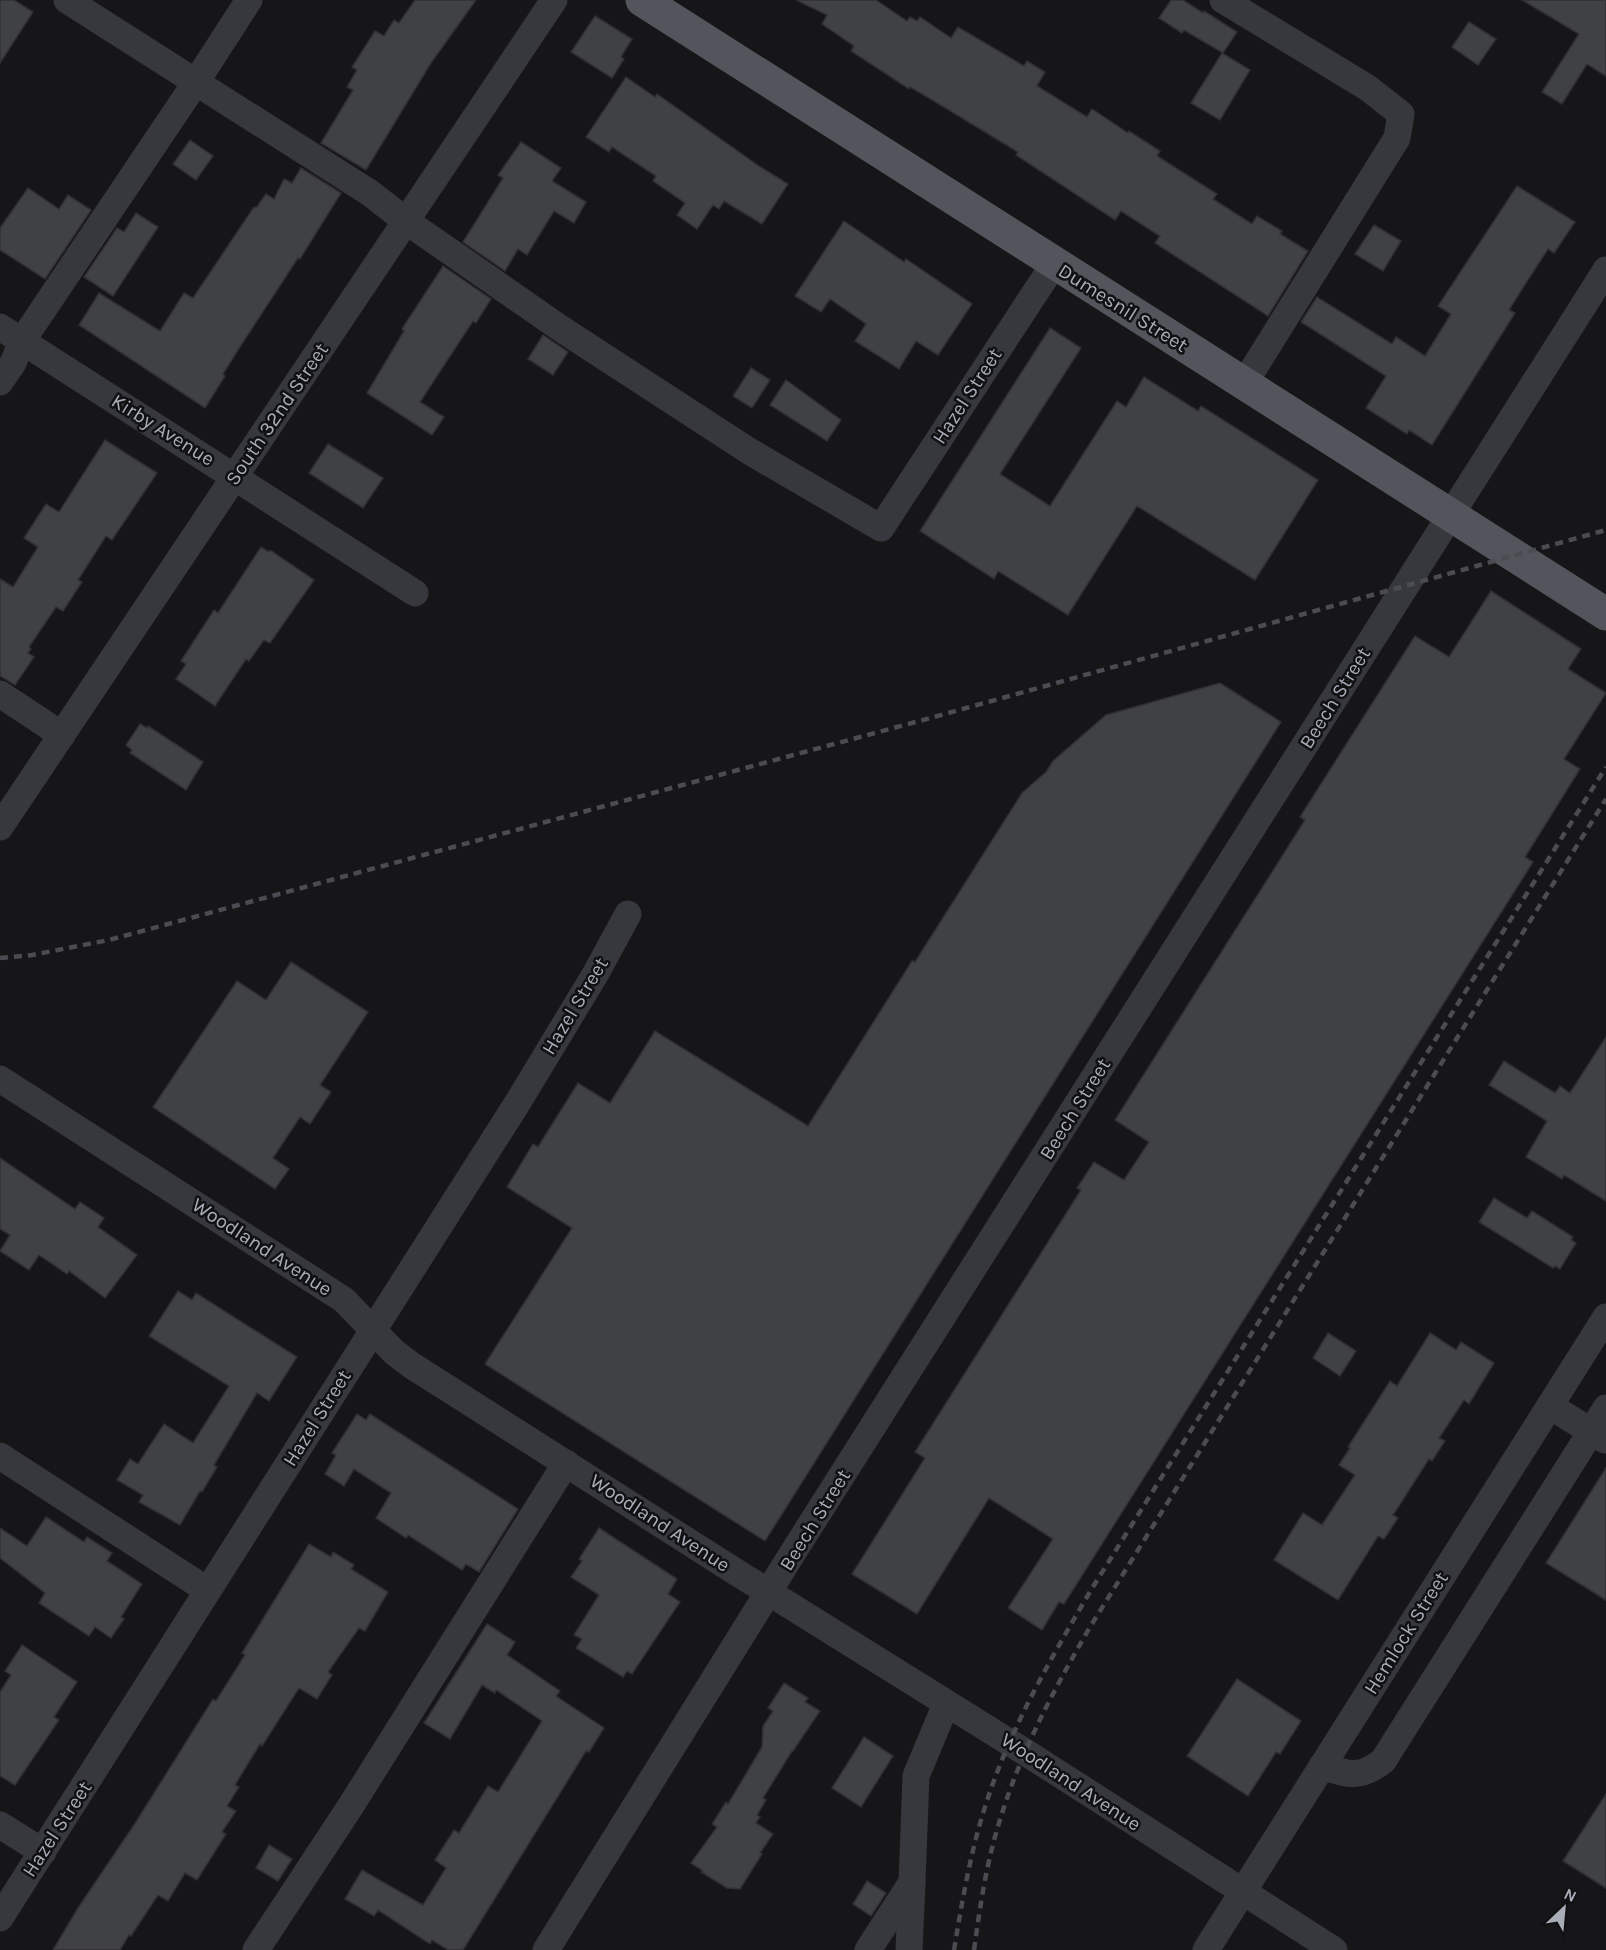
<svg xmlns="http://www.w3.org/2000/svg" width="1606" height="1950" font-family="Karla,sans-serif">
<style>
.building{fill:#404145;stroke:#303034;stroke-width:1.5}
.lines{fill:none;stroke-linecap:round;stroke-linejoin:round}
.minor{stroke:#37383d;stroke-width:27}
.major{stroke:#53555c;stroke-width:33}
.rail{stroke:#4a4c52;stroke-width:4.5;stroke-dasharray:8 6;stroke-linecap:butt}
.labels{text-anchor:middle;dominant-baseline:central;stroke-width:5;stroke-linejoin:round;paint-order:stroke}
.street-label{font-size:20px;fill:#a8adb8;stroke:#111113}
</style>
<rect width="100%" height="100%" fill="#161618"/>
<g class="building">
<polygon points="0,0 14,0 33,12 0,63"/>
<polygon points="415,0 476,0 431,63 366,170 321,143 353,90 347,87 357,70 352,67 375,31 384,36 394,20 399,23"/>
<polygon points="796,0 876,0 907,21 910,17 917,21 920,17 951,38 958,27 1024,66 1027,61 1045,72 1037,86 1087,117 1092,109 1128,133 1129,131 1160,151 1157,156 1217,194 1213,199 1252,224 1257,216 1282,231 1280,234 1308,251 1268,316 1155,243 1160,236 1121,211 1115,220 1016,155 1018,152 934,101 910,87 909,89 851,51 854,46 822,24 827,15"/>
<polygon points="1171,0 1183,0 1203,13 1204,11 1237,32 1223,53 1184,30 1182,33 1159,18"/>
<polygon points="1522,0 1606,0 1606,76 1587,64 1562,104 1542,92 1579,34"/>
<polygon points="595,16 632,39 621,57 624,59 612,78 571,52"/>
<polygon points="1469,22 1496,39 1478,65 1452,47"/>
<polygon points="1222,53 1250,70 1220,120 1191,103"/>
<polygon points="626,77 655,97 657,94 759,166 788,184 762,224 724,201 719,209 713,205 697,229 677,215 685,203 653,181 656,176 612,147 609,152 586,137"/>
<polygon points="190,140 213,156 196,180 173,164"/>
<polygon points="521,142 561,168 552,181 586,202 574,223 554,211 527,255 518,249 505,271 463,242 503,178 498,175"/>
<polygon points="301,168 341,193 300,259 298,258 238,350 223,374 225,376 205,408 79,325 99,293 160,331 184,293 193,298 254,207 256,208 266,194 274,199 284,179 292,183"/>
<polygon points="1517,186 1575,222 1554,253 1548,249 1526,283 1509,310 1515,313 1432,445 1409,430 1407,434 1366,408 1386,376 1301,322 1317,297 1392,344 1396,337 1425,356 1451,314 1438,306"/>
<polygon points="28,188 59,209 68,195 91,210 45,279 0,250 0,228"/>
<polygon points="136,213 158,227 113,296 84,277 117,228 124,232"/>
<polygon points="844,221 904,262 906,259 972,304 938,355 916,341 899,369 855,341 866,324 830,299 821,312 795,296"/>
<polygon points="1374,225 1401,241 1383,271 1355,254"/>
<polygon points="443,266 491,299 476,323 473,321 420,402 444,417 432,435 367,393 404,331 402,329"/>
<polygon points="1050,328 1081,348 1000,474 1050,506 1117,401 1126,407 1144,377 1198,411 1201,406 1318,480 1255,580 1137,506 1068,615 998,571 994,579 920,531"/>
<polygon points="543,335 568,352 553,375 528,359"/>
<polygon points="751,368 770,380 752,408 733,396"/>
<polygon points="786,380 841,420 827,441 770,405"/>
<polygon points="105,440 157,473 112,540 106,536 78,580 82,582 63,611 56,607 29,647 31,649 28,653 34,657 15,685 0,676 0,579 13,587 38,547 24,538 46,504 59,512"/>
<polygon points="328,444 383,478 363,508 309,473"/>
<polygon points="261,547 269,552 270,550 314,580 270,643 264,640 249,661 246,659 215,706 176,679 186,664 181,661 214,610 218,613"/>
<polygon points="1491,591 1581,649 1568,669 1606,693 1564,759 1580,769 1525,857 1533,862 1064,1604 1059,1602 1042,1630 1008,1608 1053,1539 989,1498 917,1614 852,1574 925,1458 915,1452 1081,1190 1077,1188 1094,1162 1124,1180 1149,1142 1115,1120 1305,820 1300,817 1415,636 1449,657"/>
<polygon points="1220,683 1281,722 765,1541 485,1364 572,1228 507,1187 533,1144 538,1147 578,1083 610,1103 655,1031 808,1126 912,961 915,962 1022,793 1046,772 1053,761 1106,715"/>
<polygon points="140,724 147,728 148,726 203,762 186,790 130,753 132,750 126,745"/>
<polygon points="291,962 368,1012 320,1085 331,1092 310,1124 300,1117 273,1158 289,1169 275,1189 153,1107 237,981 266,1000"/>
<polygon points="1606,1037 1606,1201 1564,1175 1562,1179 1526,1157 1547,1121 1489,1085 1504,1061 1555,1093 1560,1086 1570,1093"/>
<polygon points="0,1158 75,1209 80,1202 104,1218 98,1227 137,1255 105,1298 69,1271 67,1274 39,1255 29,1270 0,1251 10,1235 0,1229"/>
<polygon points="1494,1198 1527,1218 1532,1211 1573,1237 1571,1240 1576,1243 1560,1269 1555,1266 1553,1268 1479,1222"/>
<polygon points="178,1291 192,1300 196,1293 297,1357 269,1401 257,1393 214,1465 217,1467 202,1492 200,1491 180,1525 139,1502 143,1495 117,1480 130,1459 138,1464 164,1424 193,1443 229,1386 149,1336"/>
<polygon points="1328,1333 1356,1351 1340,1376 1313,1358"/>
<polygon points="1430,1333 1456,1350 1461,1342 1494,1363 1469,1404 1464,1400 1439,1438 1445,1441 1432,1461 1429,1459 1393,1515 1398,1518 1384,1539 1378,1536 1338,1600 1274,1560 1303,1513 1322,1525 1355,1475 1339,1465 1350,1448 1348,1447 1390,1381 1397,1386"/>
<polygon points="357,1414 366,1420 370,1414 518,1509 479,1572 466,1564 462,1570 408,1535 406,1538 376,1518 391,1493 354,1469 344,1486 325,1474 336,1455 332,1453"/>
<polygon points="1606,1468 1606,1600 1546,1563"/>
<polygon points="46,1517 84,1542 87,1537 112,1553 107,1561 142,1584 121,1617 124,1619 111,1638 95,1627 89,1636 39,1603 45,1593 0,1558 0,1528 27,1546"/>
<polygon points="599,1528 677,1579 668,1594 680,1602 632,1674 627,1671 623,1677 576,1648 582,1639 574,1635 599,1595 571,1577 582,1561 579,1559"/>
<polygon points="309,1544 331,1557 333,1552 354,1565 351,1569 388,1592 365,1631 359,1628 328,1672 332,1675 317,1699 299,1688 262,1746 260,1744 235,1785 239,1787 227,1806 236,1811 222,1832 226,1834 197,1880 185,1873 168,1901 158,1895 131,1936 129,1935 120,1950 53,1950 78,1908 136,1822 213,1699 216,1701 245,1655 242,1653"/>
<polygon points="487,1624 515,1642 507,1655 560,1691 556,1696 604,1728 589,1752 586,1751 463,1950 448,1950 432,1940 430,1944 378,1910 374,1916 345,1899 362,1870 423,1905 446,1868 435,1860 454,1830 459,1833 488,1786 498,1792 542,1721 496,1690 495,1693 482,1685 450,1739 424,1723"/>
<polygon points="22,1645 77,1682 54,1717 59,1720 15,1785 0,1776 0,1692 11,1675 5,1671"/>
<polygon points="1237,1679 1301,1721 1280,1754 1276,1752 1248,1796 1187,1756"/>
<polygon points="784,1683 808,1698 805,1702 820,1711 793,1751 792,1751 763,1798 766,1800 757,1815 760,1817 756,1823 773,1834 760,1853 762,1854 740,1889 727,1888 701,1872 703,1871 691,1863 717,1827 712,1824 726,1802 728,1804 762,1747 763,1726 773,1711 768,1708"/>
<polygon points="864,1737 893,1756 861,1807 832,1788"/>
<polygon points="1606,1794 1606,1888 1563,1861"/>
<polygon points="269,1845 292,1859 278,1881 256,1868"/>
<polygon points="867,1881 886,1893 871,1916 853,1904"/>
</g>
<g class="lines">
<g class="minor">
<polyline points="67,0 370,193 406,221 560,328 749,451 881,528 1054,264"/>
<polyline points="1223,0 1368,88 1401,114 1397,138 1244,384"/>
<polyline points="0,327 415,593"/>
<polyline points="0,382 13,363 22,341 196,82 249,0"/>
<polyline points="0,694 62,735"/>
<polyline points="0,827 554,0"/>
<polyline points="0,1079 344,1300 394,1352 411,1365 736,1572 1025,1752 1334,1950"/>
<polyline points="1550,1406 1605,1440"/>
<polyline points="0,1456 207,1590"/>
<path d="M1322,1766C1349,1775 1359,1779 1383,1761L1606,1408"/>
<polyline points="0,1825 43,1852"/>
<polyline points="0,1918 518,1102 596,973 628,914"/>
<polyline points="256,1950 352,1804 566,1463"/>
<polyline points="546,1950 792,1554 1606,270"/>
<polyline points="868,1950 912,1882 916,1776 946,1704"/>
<polyline points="909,1950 912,1883"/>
<polyline points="1206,1950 1606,1317"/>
</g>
<polyline class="major" points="642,0 1606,614"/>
<g class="rail">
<polyline points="0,958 32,955 109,940 923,720 1606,530"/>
<path d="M954,1950C962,1902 970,1854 985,1807C1009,1730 1050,1660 1091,1590L1606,767"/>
<path d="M974,1950C980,1907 986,1865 999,1823C1020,1753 1053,1691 1090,1627L1606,799"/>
</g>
</g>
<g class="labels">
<g class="street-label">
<text transform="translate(1123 308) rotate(32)">Dumesnil Street</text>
<text transform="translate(967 396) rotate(-57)">Hazel Street</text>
<text transform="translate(277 414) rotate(-56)">South 32nd Street</text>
<text transform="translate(163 430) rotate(32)">Kirby Avenue</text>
<text transform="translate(1335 698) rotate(-58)">Beech Street</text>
<text transform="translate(575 1006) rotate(-59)">Hazel Street</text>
<text transform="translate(1075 1109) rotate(-58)">Beech Street</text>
<text transform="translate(262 1247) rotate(33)">Woodland Avenue</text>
<text transform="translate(317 1418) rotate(-58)">Hazel Street</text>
<text transform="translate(815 1520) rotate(-58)">Beech Street</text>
<text transform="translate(660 1523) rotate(33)">Woodland Avenue</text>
<text transform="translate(1406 1633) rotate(-58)">Hemlock Street</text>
<text transform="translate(1071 1782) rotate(33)">Woodland Avenue</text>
<text transform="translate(57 1829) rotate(-57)">Hazel Street</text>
</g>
</g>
<g transform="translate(1564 1908) rotate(26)" stroke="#111113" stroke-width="4.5" paint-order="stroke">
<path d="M0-4.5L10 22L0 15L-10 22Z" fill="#a8adb8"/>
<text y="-9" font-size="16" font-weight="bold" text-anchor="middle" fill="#a8adb8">N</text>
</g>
</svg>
